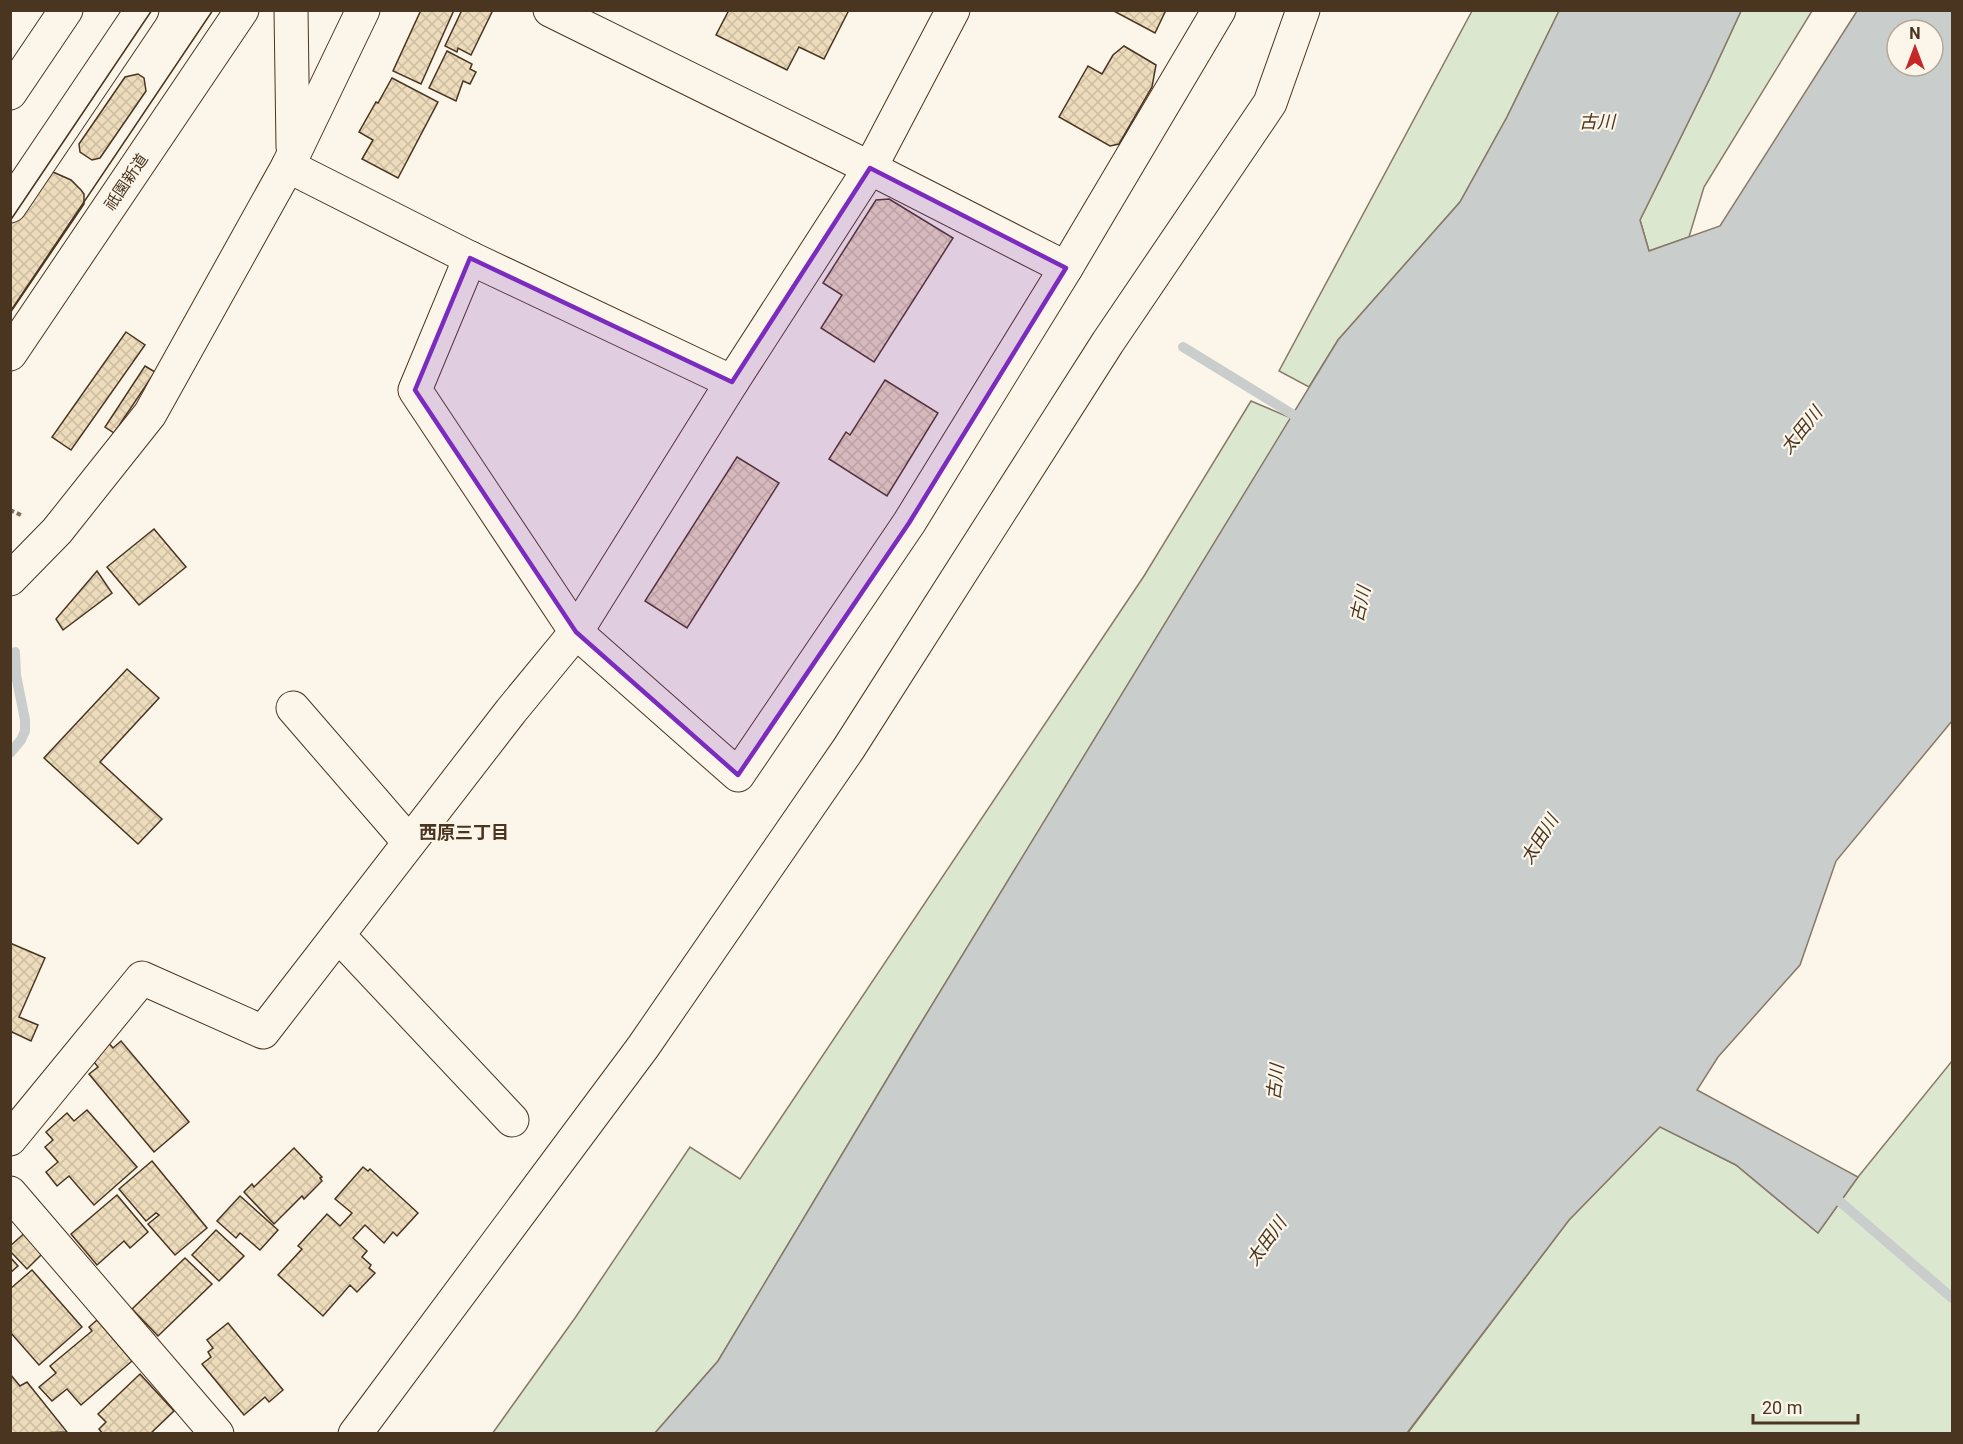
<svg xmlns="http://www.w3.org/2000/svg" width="1963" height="1444" font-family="Roboto,'Noto Sans JP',sans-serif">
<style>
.green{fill:#dce7d0;stroke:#887966;stroke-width:1.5}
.water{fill:#c9cecd;stroke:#887966;stroke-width:1.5;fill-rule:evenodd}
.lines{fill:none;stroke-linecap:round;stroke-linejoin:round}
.stream{stroke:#c9cecd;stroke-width:10}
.building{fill:url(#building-cross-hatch);stroke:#4a3520;stroke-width:1.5}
.minor-casing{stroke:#4a3520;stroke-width:35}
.highway-casing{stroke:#4a3520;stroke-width:35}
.path{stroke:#7f6f5c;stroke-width:4;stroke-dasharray:4.5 3;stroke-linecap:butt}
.minor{stroke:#fbf6e9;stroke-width:33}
.highway{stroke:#fbf6e9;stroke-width:33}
.tram{stroke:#4a3520;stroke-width:1.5}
.marked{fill:#7b2cbf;fill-opacity:0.2;stroke:#7b2cbf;stroke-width:4.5;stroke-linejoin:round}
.labels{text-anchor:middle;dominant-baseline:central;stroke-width:4.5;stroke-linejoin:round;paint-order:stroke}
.street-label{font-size:16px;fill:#4a3520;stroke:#fbf6e9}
.water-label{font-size:18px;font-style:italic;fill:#4a3520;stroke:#fbf6e9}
.neighbourhood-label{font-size:18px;font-weight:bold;fill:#4a3520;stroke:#fbf6e9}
</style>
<defs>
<pattern id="building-cross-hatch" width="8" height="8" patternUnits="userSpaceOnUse" patternTransform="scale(1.5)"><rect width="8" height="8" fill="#ecdcbc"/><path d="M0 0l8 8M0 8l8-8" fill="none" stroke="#ccbda1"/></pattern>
</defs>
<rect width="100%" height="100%" fill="#fbf6e9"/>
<g class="green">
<polygon points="1472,11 1559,11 1507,117 1460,202 1338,340 1309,387 1279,371"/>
<polygon points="1741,11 1812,11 1704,187 1689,237 1649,251 1640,220 1710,78"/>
<polygon points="1251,401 1291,418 913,1036 718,1361 655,1433 492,1434 575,1318 690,1147 740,1179 1144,576"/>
<polygon points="1952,1061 1952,1433 1407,1434 1569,1220 1660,1126 1736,1165 1818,1233 1858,1177"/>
</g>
<path class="water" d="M1559,11H1741L1710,78L1640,220L1649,251L1720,226L1857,11H1952V721L1836,861L1800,965L1718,1057L1697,1090L1858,1177L1818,1233L1736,1165L1660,1127L1569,1220L1407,1433H655L718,1361L913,1036L1338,340L1460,202L1507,117ZM1897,30H1933V66H1897Z"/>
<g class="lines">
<g class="stream">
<polyline points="1183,347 1305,422"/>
<polyline points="10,753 21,740 25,731 25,720 16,675 15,652"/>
<polyline points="1830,1193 1952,1298"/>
</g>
</g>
<g class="building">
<polygon points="421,10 454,10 421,84 393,71"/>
<polygon points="462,10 493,10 471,55 458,48 457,52 445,46"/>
<polygon points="729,10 849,10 824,59 799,47 787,70 716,35"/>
<polygon points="1112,10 1166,10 1155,33"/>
<polygon points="1124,46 1156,65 1152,87 1119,144 1110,146 1059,117 1088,66 1102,74 1113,55"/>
<polygon points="447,51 472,64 470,69 476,72 470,84 463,81 456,101 429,88"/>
<polygon points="138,74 144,78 146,91 100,158 92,160 80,152 79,144 125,77"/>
<polygon points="392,78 438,102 398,178 362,159 373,140 359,132 376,102 378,103"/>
<polygon points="48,171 53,172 71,180 81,190 84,194 84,204 10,313 10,214"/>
<polygon points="889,199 953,238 874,362 821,328 842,295 823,283 876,200"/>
<polygon points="126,332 145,345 71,450 52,437"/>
<polygon points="145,366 155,372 114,433 105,427"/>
<polygon points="885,380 938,413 887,496 829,459 846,432 850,435"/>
<polygon points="737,457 779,483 687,628 645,601"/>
<polygon points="154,529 186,567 139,605 107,567"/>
<polygon points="97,571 112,593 63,630 56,619"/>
<polygon points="127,669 159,698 100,762 162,819 138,844 44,758"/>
<polygon points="10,943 45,958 19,1017 38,1025 31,1041 12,1032 10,1035"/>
<polygon points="107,1041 113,1048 121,1041 189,1122 154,1152 89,1074 98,1067 94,1062"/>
<polygon points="87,1110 137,1167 94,1205 69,1176 57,1186 46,1172 58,1162 45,1147 53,1140 46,1132 67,1113 74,1121"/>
<polygon points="294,1148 322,1177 320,1178 322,1181 304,1199 302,1196 274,1224 244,1192 252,1184 254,1187"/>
<polygon points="152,1161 207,1228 175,1255 148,1224 159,1215 156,1213 146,1221 119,1189"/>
<polygon points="363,1167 368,1171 370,1169 418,1213 397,1236 393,1232 384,1243 365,1225 353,1238 367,1251 362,1257 371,1265 369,1268 375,1273 357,1292 350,1285 323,1316 278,1275 302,1249 298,1246 327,1214 340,1226 352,1213 335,1199"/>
<polygon points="117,1195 148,1232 130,1248 124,1241 97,1265 71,1234"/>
<polygon points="240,1196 278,1230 260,1250 240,1233 236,1238 217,1221"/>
<polygon points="216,1230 244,1256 219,1281 192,1255"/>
<polygon points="27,1231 45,1251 27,1269 10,1251 10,1246"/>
<polygon points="10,1257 18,1266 10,1273"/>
<polygon points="185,1258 212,1284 158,1336 132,1309"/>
<polygon points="32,1270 82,1327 39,1365 10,1332 10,1289"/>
<polygon points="97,1320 132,1361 81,1405 67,1389 52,1401 39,1387 56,1373 50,1366 92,1331 89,1327"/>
<polygon points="228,1323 283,1390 269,1402 265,1397 244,1415 202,1364 211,1357 208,1352 213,1348 207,1340"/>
<polygon points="10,1374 20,1386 27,1382 67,1432 10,1434"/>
<polygon points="140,1374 174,1411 150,1434 103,1434 99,1429 106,1422 98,1414"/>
</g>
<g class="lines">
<g class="minor-casing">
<g id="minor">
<polyline points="291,10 293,147"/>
<polyline points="550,10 870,168 1066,268"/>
<polyline points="10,93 66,10"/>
<polyline points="288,166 470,258 732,382"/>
<polyline points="470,258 415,390 576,632 738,775 909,523 1066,268 1219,10"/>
<polyline points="10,579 57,531 150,414 288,166 363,10"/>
<polyline points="293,708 409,842"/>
<polyline points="338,935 512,1120"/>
<polyline points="10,1139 142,978 263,1032 511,711 576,632 732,382 870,168 953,10"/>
<polyline points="10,1193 217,1434"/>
<polyline points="355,1434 643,1047 849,748 1108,342 1270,103 1303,10"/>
</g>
</g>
<g class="highway-casing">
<g id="highway">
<polyline points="10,206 142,10"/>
<polyline points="10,354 242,10"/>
</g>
</g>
<polyline class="path" points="10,510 23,516"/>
<use href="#minor" class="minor"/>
<use href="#highway" class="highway"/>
<g class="tram">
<polyline points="10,221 152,10"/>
<polyline points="10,312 213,10"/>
</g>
</g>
<path class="marked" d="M870,168L1066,268L909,523L738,775L576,632L415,390L470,258L732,382Z"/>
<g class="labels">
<g class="street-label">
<text transform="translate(126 182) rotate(-56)">祇園新道</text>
</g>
<g class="water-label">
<text x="1597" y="121">古川</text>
<text transform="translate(1801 430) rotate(-51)">太田川</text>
<text transform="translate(1360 604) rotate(-77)">古川</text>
<text transform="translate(1539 839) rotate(-58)">太田川</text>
<text transform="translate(1275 1082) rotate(-84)">古川</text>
<text transform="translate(1266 1241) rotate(-54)">太田川</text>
</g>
<g class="neighbourhood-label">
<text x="464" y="832">西原三丁目</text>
</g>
</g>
<rect width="1963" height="1444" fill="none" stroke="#4a3520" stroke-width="24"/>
<g transform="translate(1915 48)"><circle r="28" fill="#fbf6e9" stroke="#b4a999" stroke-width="1.5"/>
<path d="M0-4.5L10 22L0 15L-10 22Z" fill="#c62828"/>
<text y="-9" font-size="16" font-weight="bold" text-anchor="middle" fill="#4a3520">N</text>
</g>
<path d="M1753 1414v9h105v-9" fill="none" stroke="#4a3520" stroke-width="3"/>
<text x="1762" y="1414" font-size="18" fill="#4a3520" stroke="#fbf6e9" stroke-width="4.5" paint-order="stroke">20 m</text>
</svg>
